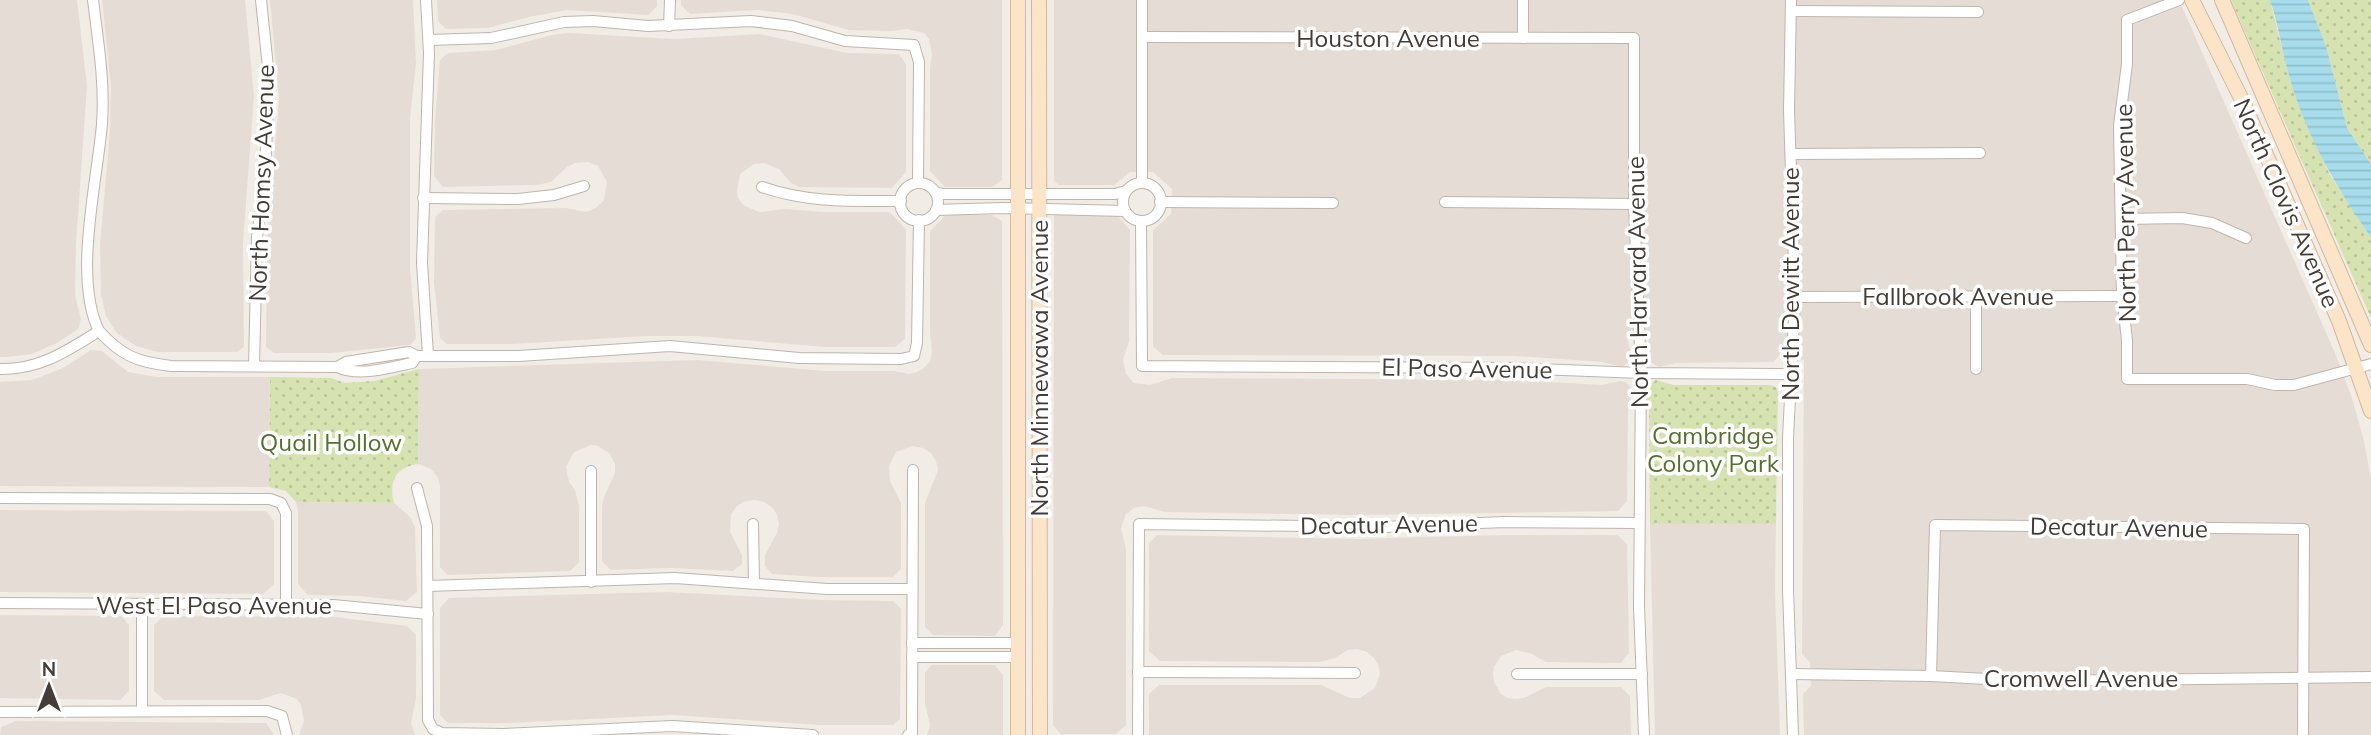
<svg xmlns="http://www.w3.org/2000/svg" width="2371" height="735" font-family="Mulish,sans-serif">
<style>
.residential{fill:#e5ddd5}
.grass{fill:url(#grass-dots)}
.water{fill:url(#water-rules)}
.lines{fill:none;stroke-linecap:round;stroke-linejoin:round}
.minor-casing{stroke:#bfb5ac;stroke-width:12}
.secondary-casing{stroke:#d2b99b;stroke-width:16}
.minor{stroke:#fff;stroke-width:10}
.secondary{stroke:#fbe4c7;stroke-width:14}
.labels{text-anchor:middle;dominant-baseline:central;stroke-width:7;stroke-linejoin:round;paint-order:stroke}
.street-label{font-size:24px;fill:#443c36;stroke:#fff}
.park-label{font-size:24px;fill:#54712d;stroke:#fff}
</style>
<defs>
<pattern id="grass-dots" width="8" height="8" patternUnits="userSpaceOnUse" patternTransform="scale(1.75)"><rect width="8" height="8" fill="#d6e3b1"/><path d="M2 2h.1M6 6h.1" fill="none" stroke="#b9c499" stroke-width="1.8" stroke-linecap="round"/></pattern>
<pattern id="water-rules" width="6" height="5" patternUnits="userSpaceOnUse" patternTransform="scale(1.75)"><rect width="6" height="5" fill="#a6dceb"/><path d="M0 2.5h6" fill="none" stroke="#90beca"/></pattern>
</defs>
<rect width="100%" height="100%" fill="#f2ece6"/>
<g class="residential">
<polygon points="0,0 77,0 87,86 76,244 75,295 81,319 78,329 57,343 32,354 8,357 0,357"/>
<polygon points="102,0 245,0 254,96 243,243 244,347 237,352 158,352 136,346 117,333 106,316 101,295 100,244 110,132 111,85"/>
<polygon points="270,0 413,0 416,63 410,118 410,268 416,338 410,345 331,353 274,353 266,347 267,243 279,98"/>
<polygon points="437,0 657,0 657,6 648,15 567,10 529,17 488,28 446,29 438,21"/>
<polygon points="681,0 1002,0 1002,180 992,187 945,187 930,171 930,68 932,54 929,39 924,33 907,29 892,31 849,30 793,14 757,10 690,14 681,5"/>
<polygon points="1054,0 2179,0 2335,353 2352,398 2364,441 2371,480 2371,735 1804,735 1803,694 1811,686 1810,662 1802,654 1804,360 1781,354 1773,362 1676,363 1659,367 1649,361 1647,351 1649,339 1628,340 1631,356 1630,361 1622,367 1603,362 1515,356 1163,355 1153,347 1153,230 1171,214 1172,189 1153,172 1130,172 1114,185 1059,185 1054,181"/>
<polygon points="569,33 673,39 760,34 847,53 899,54 906,64 906,172 892,188 799,187 791,183 779,169 764,163 754,164 740,174 737,190 738,198 743,205 759,212 785,209 824,212 888,212 893,215 906,230 905,339 895,347 825,347 696,336 647,336 512,344 447,344 440,338 434,283 435,217 443,210 566,208 586,212 596,208 604,200 607,182 598,166 588,162 575,163 567,167 551,182 537,185 443,187 434,176 435,120 440,60 448,53 496,50 552,35"/>
<polygon points="1059,212 1115,213 1130,230 1129,341 1123,360 1126,374 1134,383 1150,385 1172,378 1515,380 1602,385 1620,381 1626,382 1632,390 1628,410 1627,501 1618,511 1356,515 1165,512 1144,506 1134,508 1126,514 1121,528 1126,549 1126,725 1116,734 1061,734 1053,725 1054,216"/>
<polygon points="946,215 992,215 1002,221 1003,625 995,636 933,635 925,627 925,503 938,470 936,461 931,453 923,448 912,446 896,452 889,466 890,481 901,503 901,569 893,577 819,577 772,574 765,566 765,555 777,533 779,525 777,515 773,508 764,502 754,500 743,502 736,507 731,515 730,532 742,555 742,564 733,571 671,568 611,570 602,561 602,506 604,497 615,473 615,464 610,454 598,446 591,445 574,452 566,467 569,482 575,490 579,506 579,562 570,571 448,575 440,567 440,486 438,478 431,469 418,464 419,369 697,360 825,371 894,371 909,374 917,372 924,368 930,361 932,352 930,333 930,231"/>
<polygon points="91,350 102,351 128,372 157,377 270,377 269,487 0,486 0,382 32,380 63,368"/>
<polygon points="296,502 394,503 410,517 415,527 417,592 406,601 359,596 308,595 298,584 298,511"/>
<polygon points="0,510 266,511 274,521 274,584 263,594 0,592"/>
<polygon points="1650,524 1776,524 1775,591 1780,735 1655,735"/>
<polygon points="1157,535 1356,539 1503,535 1618,535 1627,544 1629,653 1621,663 1546,662 1532,654 1516,650 1501,656 1494,667 1493,674 1494,682 1501,694 1508,698 1517,699 1526,697 1546,687 1621,687 1630,696 1631,735 1149,735 1149,694 1159,685 1321,685 1350,698 1360,698 1375,688 1380,674 1378,664 1373,657 1367,652 1357,649 1348,650 1335,658 1320,662 1160,661 1149,651 1149,543"/>
<polygon points="666,592 821,600 893,601 901,609 900,719 893,725 819,725 672,715 509,723 448,723 440,715 440,608 449,598"/>
<polygon points="0,615 121,616 129,625 129,691 120,700 0,698"/>
<polygon points="163,616 334,617 407,626 416,635 416,699 411,723 415,735 299,735 304,721 301,705 297,699 281,693 259,700 164,700 154,691 154,625"/>
<polygon points="932,665 995,665 1003,675 1003,735 927,735 930,725 925,703 925,672"/>
<polygon points="16,721 266,723 274,735 0,735 1,727"/>
</g>
<g class="grass">
<polygon points="2231,0 2270,0 2290,80 2299,105 2329,173 2371,237 2371,318"/>
<polygon points="2308,0 2371,0 2371,164 2347,128 2326,46"/>
<path d="M419,369L418,464C395,467 389,482 394,503L296,502L286,491L269,487L270,377L331,378L345,383L374,381Z"/>
<polygon points="1656,380 1674,385 1770,385 1776,387 1778,393 1776,524 1650,524 1649,409 1645,392 1650,384"/>
</g>
<path class="water" d="M2270,0H2308L2326,46L2347,128L2371,164V237C2337,189 2306,135 2290,79C2282,53 2279,26 2270,0Z"/>
<g class="lines">
<g class="minor-casing">
<g id="minor">
<path d="M93,0C98,41 105,82 102,124C97,183 73,278 99,331"/>
<polyline points="426,0 429,53 422,263 428,355"/>
<polyline points="1142,0 1142,183"/>
<polyline points="1523,0 1523,38"/>
<polyline points="1791,0 1789,110 1795,297 1788,438 1788,589 1793,735"/>
<polyline points="2179,0 2127,20 2127,64 2119,126 2122,296 2127,340 2127,379 2247,379 2275,385 2294,385 2371,364"/>
<polyline points="1791,11 1978,12"/>
<polyline points="669,26 670,0"/>
<polyline points="1142,37 1634,38 1634,204 1641,373 1639,607 1644,735"/>
<polyline points="429,40 491,38 564,22 593,21 648,26 751,21 792,26 845,41 914,45 919,62 918,183"/>
<polyline points="1791,154 1980,153"/>
<circle cx="1142" cy="202" r="19"/>
<circle cx="919" cy="202" r="19"/>
<path d="M762,187C807,203 853,201 901,201"/>
<polyline points="935,192 943,194 1115,194 1126,191"/>
<polyline points="423,198 518,199 554,195 584,186"/>
<polyline points="1160,202 1333,203"/>
<polyline points="1445,202 1634,204"/>
<polyline points="936,210 1002,208 1125,211"/>
<polyline points="2121,219 2182,218 2212,223 2246,238"/>
<polyline points="1141,221 1142,366 1514,368 1641,373 1791,374"/>
<polyline points="1976,296 1976,369"/>
<polyline points="1795,297 2122,296"/>
<polyline points="254,366 257,237 265,176 269,77 261,0"/>
<polyline points="337,367 346,362 409,352 417,356 519,356 670,346 799,358 901,359 914,356 917,343 919,220"/>
<path d="M0,369C39,370 67,351 99,331C122,356 137,362 171,366L337,367C359,377 389,368 412,363L417,356"/>
<polyline points="417,488 427,526 428,720 433,729 442,733 503,734 672,726 813,735"/>
<polyline points="0,498 270,499 281,503 286,513 286,605"/>
<polyline points="753,524 754,583"/>
<polyline points="591,582 591,471"/>
<polyline points="428,586 675,578 827,589 912,589"/>
<polyline points="0,603 333,605 428,614"/>
<polyline points="912,643 1018,643"/>
<polyline points="912,657 1018,657"/>
<polyline points="1138,672 1355,673"/>
<polyline points="1517,674 1642,674"/>
<polyline points="1792,674 1931,676 2024,681 2371,677"/>
<polyline points="1931,676 1935,525 2304,529 2303,735"/>
<polyline points="142,710 142,604"/>
<polyline points="0,712 267,711 282,716 287,735"/>
<polyline points="908,735 912,735 913,470"/>
<polyline points="1138,735 1139,524 1382,527 1505,522 1639,523"/>
</g>
</g>
<g class="secondary-casing">
<g id="secondary">
<polyline points="1018,0 1018,735"/>
<polyline points="1039,0 1040,735"/>
<polyline points="2192,0 2243,102 2339,321 2371,411"/>
<polyline points="2222,0 2371,345"/>
</g>
</g>
<use href="#minor" class="minor"/>
<use href="#secondary" class="secondary"/>
</g>
<g class="labels">
<g class="street-label">
<text x="1388" y="38">Houston Avenue</text>
<text transform="translate(261 183) rotate(-88)">North Homsy Avenue</text>
<text transform="translate(2287 203) rotate(66)">North Clovis Avenue</text>
<text transform="translate(2125 213) rotate(-91)">North Perry Avenue</text>
<text transform="translate(1637 282) rotate(-91)">North Harvard Avenue</text>
<text transform="translate(1790 284) rotate(-90)">North Dewitt Avenue</text>
<text x="1958" y="296">Fallbrook Avenue</text>
<text transform="translate(1039 368) rotate(-90)">North Minnewawa Avenue</text>
<text transform="translate(1467 368) rotate(1)">El Paso Avenue</text>
<text transform="translate(1389 524) rotate(-1)">Decatur Avenue</text>
<text transform="translate(2119 527) rotate(1)">Decatur Avenue</text>
<text x="214" y="605">West El Paso Avenue</text>
<text x="2081" y="678">Cromwell Avenue</text>
</g>
<g class="park-label">
<text x="1713" y="435">Cambridge<tspan x="1713" dy="28">Colony Park</tspan></text>
<text x="331" y="442">Quail Hollow</text>
</g>
</g>
<g transform="translate(49 686)" stroke="#ffffff" stroke-width="5" paint-order="stroke">
<path d="M0-5L12 26L0 18L-12 26Z" fill="#443c36"/>
<text y="-10" font-size="19" font-weight="bold" text-anchor="middle" fill="#443c36">N</text>
</g>
</svg>
